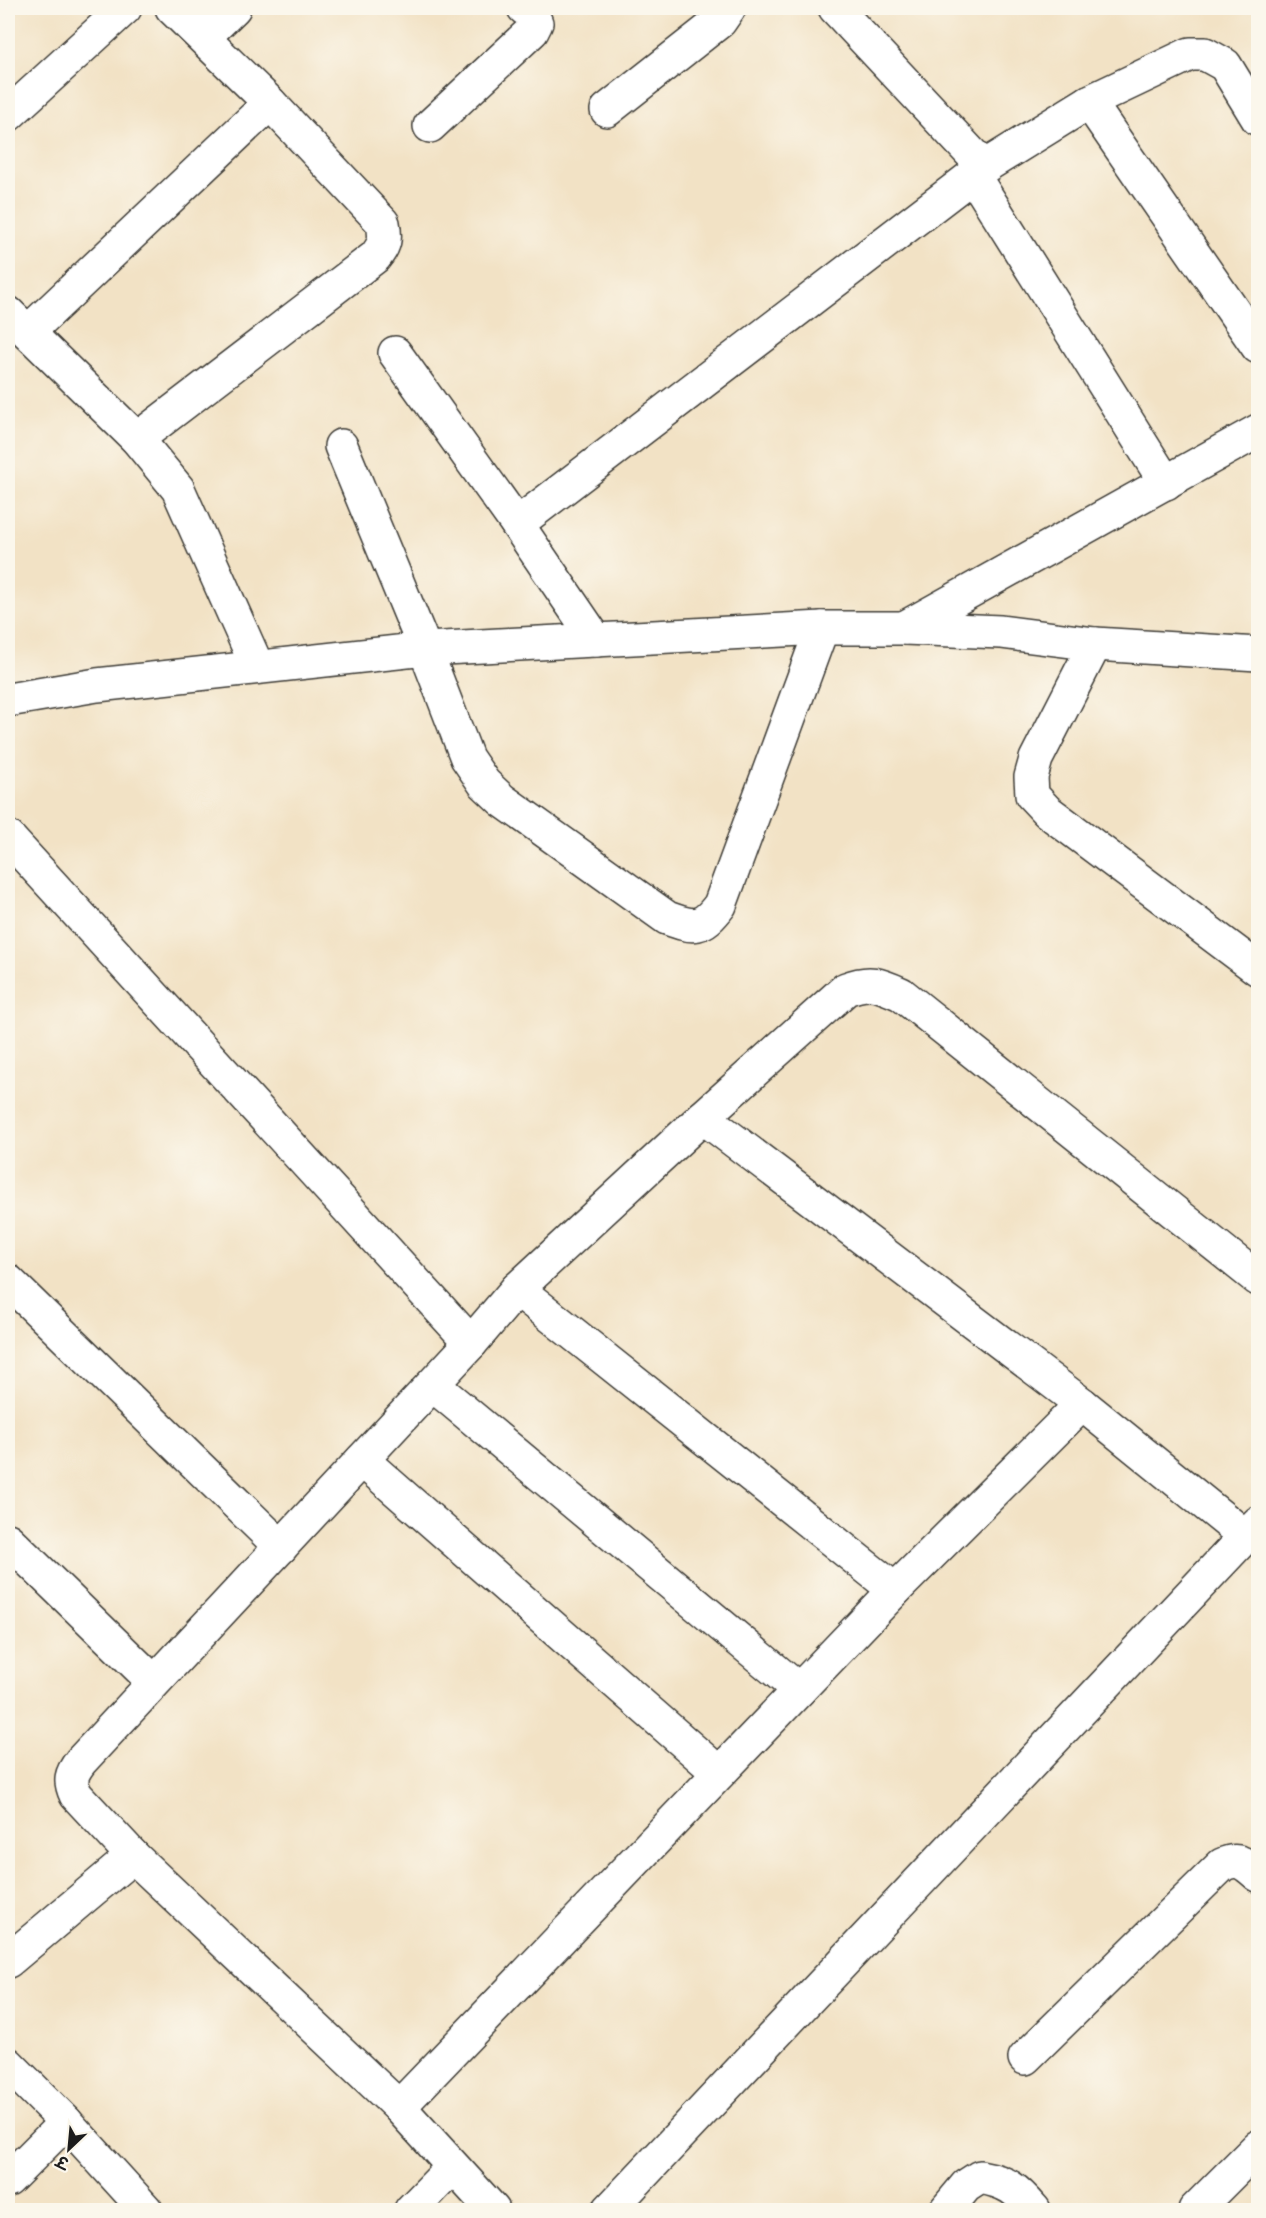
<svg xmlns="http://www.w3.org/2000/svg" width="1266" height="2218" font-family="Delius,'Playpen Sans Deva',sans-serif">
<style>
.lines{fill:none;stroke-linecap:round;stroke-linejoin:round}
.minor-casing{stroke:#3c3a35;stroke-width:36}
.tertiary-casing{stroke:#3c3a35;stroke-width:36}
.minor{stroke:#fff;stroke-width:33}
.tertiary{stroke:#fff;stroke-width:33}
</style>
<rect width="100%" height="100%" fill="#fbf7ec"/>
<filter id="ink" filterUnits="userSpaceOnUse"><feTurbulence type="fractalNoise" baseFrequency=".0167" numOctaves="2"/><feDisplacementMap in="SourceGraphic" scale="12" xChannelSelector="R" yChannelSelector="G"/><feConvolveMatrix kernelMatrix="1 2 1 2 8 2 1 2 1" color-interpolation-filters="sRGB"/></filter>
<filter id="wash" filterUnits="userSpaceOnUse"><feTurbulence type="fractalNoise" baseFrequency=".008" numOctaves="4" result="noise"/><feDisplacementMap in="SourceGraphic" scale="24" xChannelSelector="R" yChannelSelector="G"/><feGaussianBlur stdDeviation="1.35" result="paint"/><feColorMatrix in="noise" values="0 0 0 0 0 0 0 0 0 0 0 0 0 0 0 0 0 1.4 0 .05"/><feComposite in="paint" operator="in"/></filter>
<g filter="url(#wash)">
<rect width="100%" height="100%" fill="#f2e2c5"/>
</g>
<g filter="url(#ink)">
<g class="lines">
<g class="minor-casing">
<g id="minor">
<polyline points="835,8 984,167"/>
<polyline points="204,37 234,8"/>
<polyline points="1089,102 1258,347"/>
<polyline points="607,110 720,21 729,8"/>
<polyline points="8,115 125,8"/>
<polyline points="430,126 532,31 536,23 532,14 524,8"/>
<polyline points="973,175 1166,483"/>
<polyline points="8,313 137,439 178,489 257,666"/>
<polyline points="28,332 270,103"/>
<polyline points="395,353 517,524 596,640"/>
<path d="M137,439L375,257C385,245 386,238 383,223L270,103L172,8"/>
<path d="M341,446L425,649L467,758L484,783L502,800L667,918C694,928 702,929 720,905L822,628"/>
<polyline points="517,524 984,167 1089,102 1190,54 1205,54 1225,65 1258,119"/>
<polyline points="904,628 1258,431"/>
<polyline points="1095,644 1036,759 1031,777 1032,795 1047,811 1258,969"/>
<polyline points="8,837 471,1343"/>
<polyline points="703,1117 1082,1404 1245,1536"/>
<polyline points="8,1281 281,1547"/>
<polyline points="517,1289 895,1590"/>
<polyline points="433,1385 799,1690"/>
<polyline points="362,1460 719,1773"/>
<polyline points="8,1540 154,1682"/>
<polyline points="8,1961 133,1856"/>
<path d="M1025,2058L1222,1865C1239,1857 1245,1864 1258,1875"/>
<polyline points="8,2064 66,2122 146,2210"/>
<polyline points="399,2107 895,1590 1082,1404"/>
<polyline points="8,2180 66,2122"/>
<polyline points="411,2210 453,2167"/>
<path d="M493,2210L399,2107L133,1856L76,1795C69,1780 71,1774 81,1761L471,1343L517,1289L703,1117L846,989C870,980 879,984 901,994L1258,1279"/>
<polyline points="609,2210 1258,1523"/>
<path d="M946,2210L966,2186L980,2177C1008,2182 1016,2189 1034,2210"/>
<polyline points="1195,2210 1258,2147"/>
</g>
</g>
<g class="tertiary-casing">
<polyline id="tertiary" points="8,700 97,685 425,649 822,628 904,628 1001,632 1095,644 1258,654"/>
</g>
<use href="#minor" class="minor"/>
<use href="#tertiary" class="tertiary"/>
</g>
</g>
<rect width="1266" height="2218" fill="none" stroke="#fbf7ec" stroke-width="30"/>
<g transform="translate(69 2149) rotate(206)" stroke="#fbf7ec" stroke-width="4.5" paint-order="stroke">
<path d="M0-4.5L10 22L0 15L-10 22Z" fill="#1c1c1c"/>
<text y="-9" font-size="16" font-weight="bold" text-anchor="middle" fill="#1c1c1c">उ</text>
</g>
</svg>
